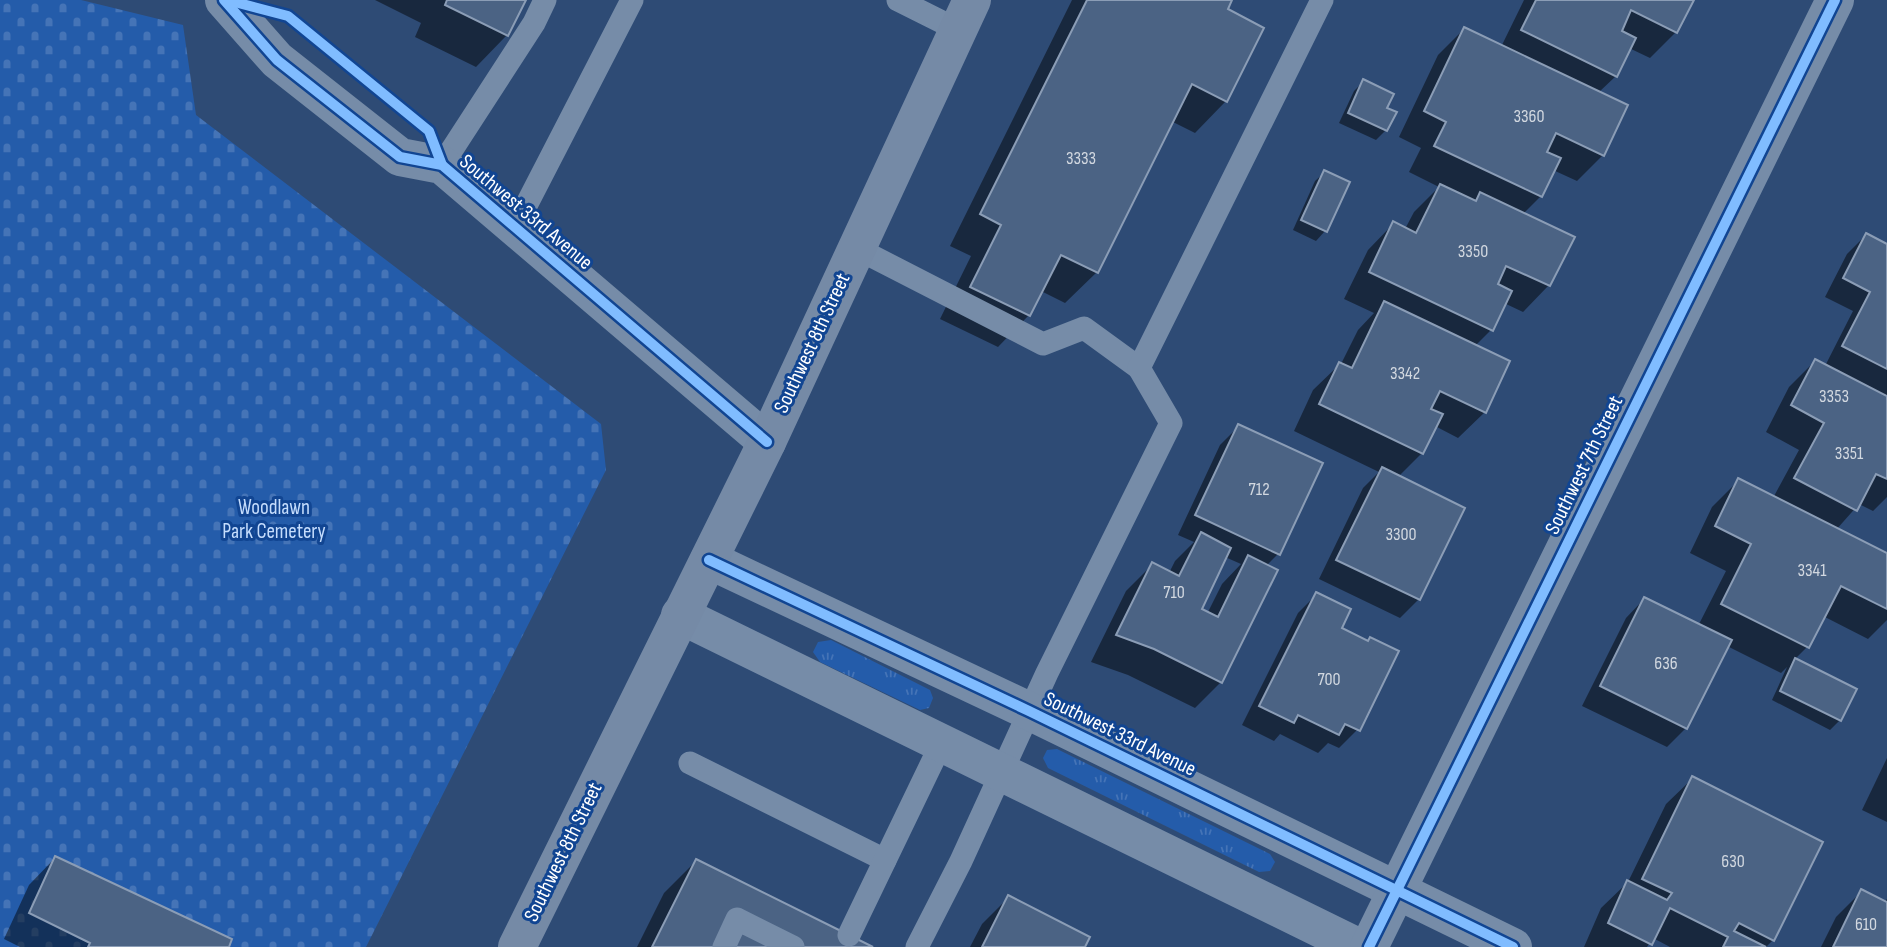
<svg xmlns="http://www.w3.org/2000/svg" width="1887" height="947" font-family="'Sofia Sans Condensed',sans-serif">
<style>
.grass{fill:url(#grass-tufts)}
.cemetery{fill:url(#cemetery-stones)}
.shadow{fill:#0007;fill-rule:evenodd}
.building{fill:#4b6384;stroke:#8b9db6;stroke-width:2}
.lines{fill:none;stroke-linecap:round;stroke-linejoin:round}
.service{stroke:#768ca8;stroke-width:23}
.minor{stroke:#768ca8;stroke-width:38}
.primary{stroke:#758aa6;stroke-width:38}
.cycleway-casing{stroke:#114592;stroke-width:15}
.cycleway{stroke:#80bcff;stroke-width:10}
.labels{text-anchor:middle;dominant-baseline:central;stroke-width:6;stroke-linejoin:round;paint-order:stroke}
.number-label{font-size:18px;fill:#d2d8e0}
.street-label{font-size:21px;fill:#fff;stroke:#114592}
.park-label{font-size:21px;fill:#c5ddfd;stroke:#114592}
</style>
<defs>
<pattern id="grass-tufts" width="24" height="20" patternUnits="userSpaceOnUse" patternTransform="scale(1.75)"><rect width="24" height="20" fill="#245caa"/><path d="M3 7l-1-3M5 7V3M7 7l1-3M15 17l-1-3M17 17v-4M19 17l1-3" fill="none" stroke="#4574b7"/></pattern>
<pattern id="cemetery-stones" width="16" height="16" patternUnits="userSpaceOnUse" patternTransform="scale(1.75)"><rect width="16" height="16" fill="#245caa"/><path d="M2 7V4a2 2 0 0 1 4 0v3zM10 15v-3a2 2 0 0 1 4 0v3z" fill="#4574b7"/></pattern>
</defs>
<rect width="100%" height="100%" fill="#2e4b75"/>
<g class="grass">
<polygon points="831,640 930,690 933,698 929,708 920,710 820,662 813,652 818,642"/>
<polygon points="1057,749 1270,854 1275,862 1270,871 1259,872 1048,768 1043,758 1047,750"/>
</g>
<polygon class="cemetery" points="0,0 81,0 183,25 196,115 601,424 606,470 366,947 0,947"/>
<g class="shadow">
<polygon points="375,0 524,0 507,35 476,67 415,37 421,23"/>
<polygon points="1072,0 1230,0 1226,10 1226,101 1195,133 1171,121 1097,272 1065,303 1041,291 1029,315 998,347 940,319 971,256 950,246"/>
<polygon points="1524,0 1692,0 1676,32 1650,58 1629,48 1616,76 1598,93 1603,155 1577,181 1553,170 1541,196 1523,214 1549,285 1523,312 1504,303 1491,330 1475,346 1485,412 1458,438 1435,426 1422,453 1398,477 1419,599 1400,618 1319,579 1363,488 1379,472 1294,431 1313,390 1340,364 1341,364 1358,330 1374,313 1344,299 1368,250 1394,223 1405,229 1414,212 1439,187 1409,172 1421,148 1399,137 1438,55 1464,29 1501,47"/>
<polygon points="1364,81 1385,109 1386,130 1376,140 1339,123 1354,91"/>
<polygon points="1325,172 1347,182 1325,231 1316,241 1293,230 1315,181"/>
<polygon points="1866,235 1887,245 1887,497 1873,511 1859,504 1836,530 1887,555 1887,620 1868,639 1823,616 1807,647 1794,660 1840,720 1830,730 1772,700 1787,667 1781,673 1727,646 1686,728 1667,747 1582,706 1626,618 1644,599 1698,626 1726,571 1690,553 1712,507 1739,480 1773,498 1799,450 1766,432 1789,387 1815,361 1825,366 1853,311 1825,297 1847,254"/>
<path d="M1239,426L1278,554L1266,566L1221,682L1195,708L1128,675L1091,662L1126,591L1152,565L1169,573L1175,561L1194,542L1178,535L1220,445ZM1225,557L1241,564L1222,584L1207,614L1199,610Z"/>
<polygon points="1317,594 1339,629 1358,729 1339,748 1328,743 1318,753 1280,734 1274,741 1242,725 1298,613"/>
<polygon points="1887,758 1887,822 1862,810"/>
<polygon points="1693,778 1773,940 1766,947 1670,947 1653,938 1647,947 1584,947 1601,908 1628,882 1666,804"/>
<polygon points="55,858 227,947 20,947 4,939 29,885"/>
<polygon points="696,861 870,947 637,947 664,893"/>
<polygon points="1862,891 1884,902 1887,899 1887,947 1821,947 1836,917"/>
<polygon points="1008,898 1083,947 970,947 982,924"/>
</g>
<g class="building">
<polygon points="447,0 526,0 508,36 445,5"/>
<polygon points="1087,0 1232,0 1228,9 1264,28 1227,102 1192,84 1098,273 1061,255 1030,316 970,287 1001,225 980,214"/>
<polygon points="1536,0 1694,0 1677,33 1631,10 1622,31 1636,38 1617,77 1521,30"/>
<polygon points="1464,27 1628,105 1604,156 1556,133 1547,152 1561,158 1542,197 1434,146 1446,122 1424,111"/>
<polygon points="1363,79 1394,94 1387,108 1397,112 1387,131 1348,113"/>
<polygon points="1324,170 1350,182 1327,232 1301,220"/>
<polygon points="1440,184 1476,201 1480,192 1575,237 1550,286 1506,266 1498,284 1512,291 1493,331 1369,272 1393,221 1416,233"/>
<polygon points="1866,233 1887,244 1887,369 1842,346 1870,292 1843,278"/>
<polygon points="1384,301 1510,361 1486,413 1440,391 1431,409 1443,414 1423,454 1319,404 1339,362 1352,368"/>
<polygon points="1815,359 1887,396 1887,479 1876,474 1857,511 1794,478 1824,423 1791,405"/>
<polygon points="1238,424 1323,463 1280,555 1195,515"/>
<polygon points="1382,467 1465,508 1420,600 1336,560"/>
<polygon points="1738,478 1887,553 1887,609 1841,586 1809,648 1721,604 1751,544 1715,526"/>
<polygon points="1201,532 1231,548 1202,609 1218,617 1248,555 1278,570 1222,683 1154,649 1116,635 1152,562 1179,576"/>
<polygon points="1316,592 1351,609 1342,628 1368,641 1370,637 1399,651 1360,731 1345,724 1339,735 1298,715 1294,723 1259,706"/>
<polygon points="1644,597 1732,640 1687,729 1600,686"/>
<polygon points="1795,658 1857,689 1841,721 1780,691"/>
<polygon points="1692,776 1823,842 1774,941 1739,923 1734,931 1766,947 1723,947 1728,937 1670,908 1652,945 1608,923 1627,880 1667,900 1672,893 1642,879"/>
<polygon points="55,856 232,939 229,947 88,947 90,943 29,913"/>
<polygon points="696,859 849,935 873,947 652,947"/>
<polygon points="1861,889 1887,902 1887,947 1833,947"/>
<polygon points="1008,895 1090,937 1085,947 982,947"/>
</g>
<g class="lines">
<g class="service">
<polyline points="898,0 958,30"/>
<polyline points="442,165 534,23 545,0"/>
<polyline points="515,227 632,0"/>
<polyline points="856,248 1043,344 1084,328 1139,368"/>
<polyline points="690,763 885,860"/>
<polyline points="849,935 942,742"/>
<polyline points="724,947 737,919 793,947"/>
<polyline points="917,947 961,861 1047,673 1171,423 1139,368 1322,0"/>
</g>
<g class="minor">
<polyline points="224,0 277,60 400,157 442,165 767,442"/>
<polyline points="709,560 1029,711 1513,947"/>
<polyline points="680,615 1358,947"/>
<polyline points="1369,947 1835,0"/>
</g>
<polyline class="primary" points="517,947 767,442 972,0"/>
<g class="cycleway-casing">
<g id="cycleway">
<polyline points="224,0 277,60 400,157 442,165 767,442"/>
<polyline points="227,0 288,16 429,131 442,165"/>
<polyline points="709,560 1029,711 1513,947"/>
<polyline points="1369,947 1835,0"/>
</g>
</g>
<use href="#cycleway" class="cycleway"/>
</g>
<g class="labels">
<g class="number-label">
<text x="1529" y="116">3360</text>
<text x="1081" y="158">3333</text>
<text x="1473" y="251">3350</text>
<text x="1405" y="373">3342</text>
<text x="1834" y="396">3353</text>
<text x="1849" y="453">3351</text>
<text x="1259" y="489">712</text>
<text x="1401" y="534">3300</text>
<text x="1812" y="570">3341</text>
<text x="1174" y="592">710</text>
<text x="1666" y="663">636</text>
<text x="1329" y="679">700</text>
<text x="1733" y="861">630</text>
<text x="1866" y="924">610</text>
</g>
<g class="street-label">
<text transform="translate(526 212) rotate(40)">Southwest 33rd Avenue</text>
<text transform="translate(812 343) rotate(-65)">Southwest 8th Street</text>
<text transform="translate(1584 465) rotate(-64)">Southwest 7th Street</text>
<text transform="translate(1120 734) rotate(26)">Southwest 33rd Avenue</text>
<text transform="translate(563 852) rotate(-64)">Southwest 8th Street</text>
</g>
<g class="park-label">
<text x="274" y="507">Woodlawn<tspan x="274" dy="24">Park Cemetery</tspan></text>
</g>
</g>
</svg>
